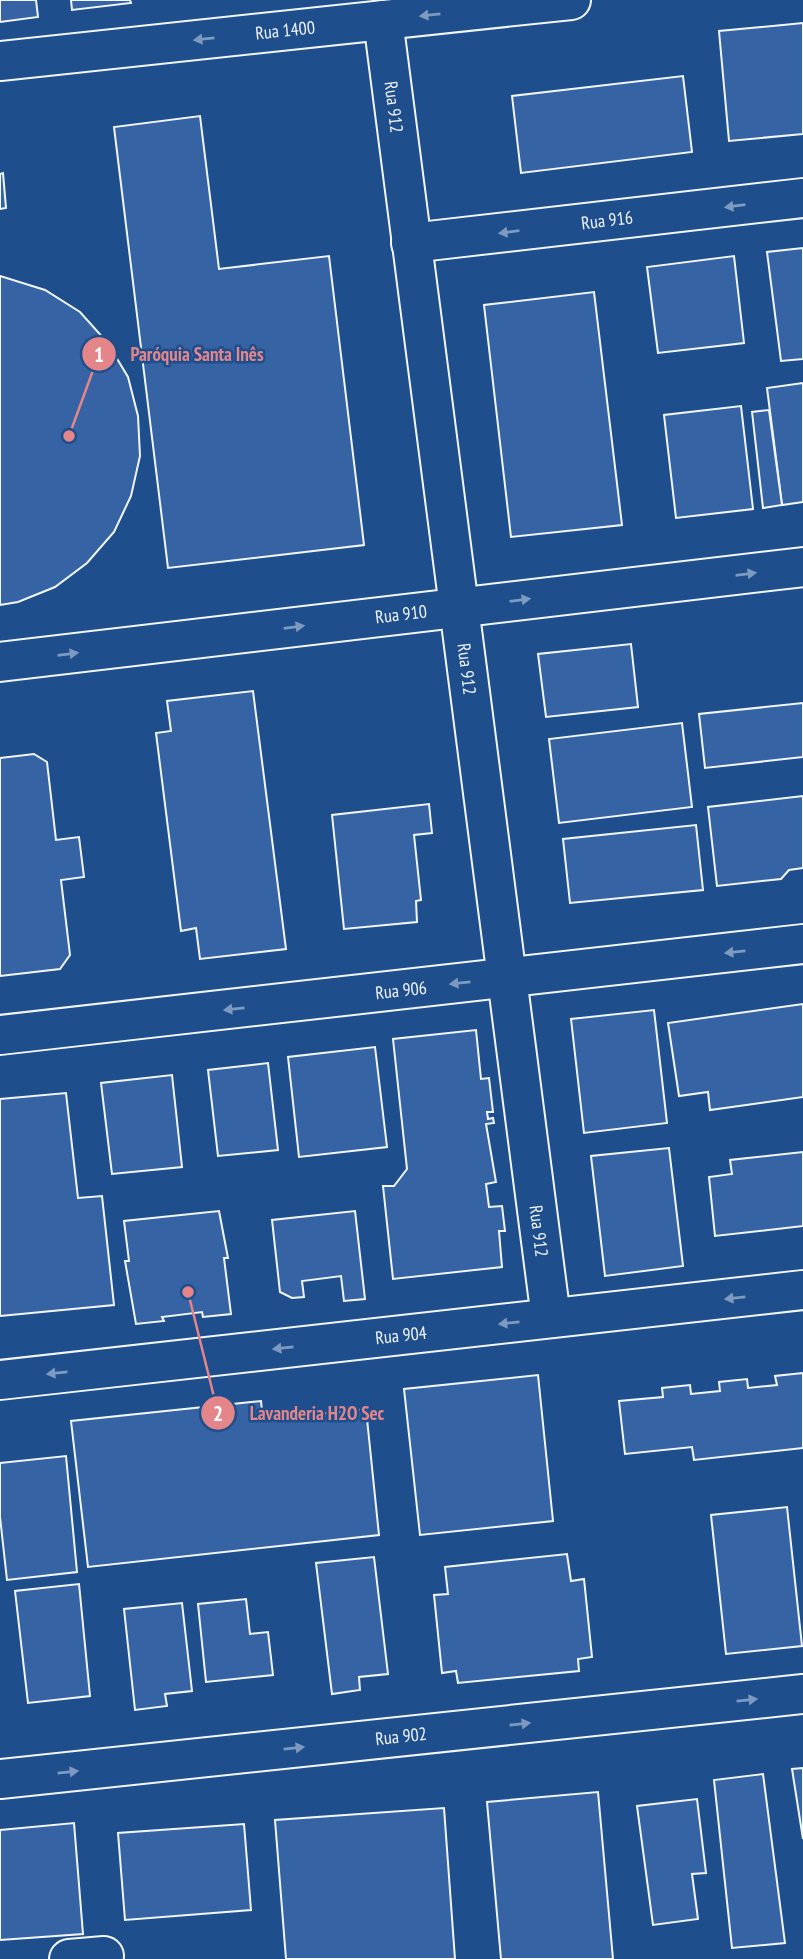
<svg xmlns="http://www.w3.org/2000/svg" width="803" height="1959" font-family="'PT Sans Narrow',sans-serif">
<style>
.building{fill:#3563a3;stroke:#f2f6ff;stroke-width:2}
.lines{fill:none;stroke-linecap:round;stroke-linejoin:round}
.street-casing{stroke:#f2f6ff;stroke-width:42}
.street{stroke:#1f4e8c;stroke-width:38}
.oneway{fill:#7e9ac0}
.labels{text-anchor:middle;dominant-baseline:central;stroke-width:5;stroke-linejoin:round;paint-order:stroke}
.street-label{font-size:18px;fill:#f2f6ff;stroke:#1f4e8c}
.leader{fill:none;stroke:#e38589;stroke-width:2.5}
.callout-dot{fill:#e38589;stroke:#1f4e8c;stroke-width:2.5}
.mark-label{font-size:21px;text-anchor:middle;font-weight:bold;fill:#fff}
.callout-label{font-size:19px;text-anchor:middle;font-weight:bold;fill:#e38589;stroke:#1f4e8c;stroke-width:5;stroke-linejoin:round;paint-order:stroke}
</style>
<rect width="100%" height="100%" fill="#1f4e8c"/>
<g class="building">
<polygon points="0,0 36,0 38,17 0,22"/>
<polygon points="71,0 130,0 131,3 72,10"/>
<polygon points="803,23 803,134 729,141 719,31"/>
<polygon points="683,76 692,152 521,173 512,96"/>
<polygon points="200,116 219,269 329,256 364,545 168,568 114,127"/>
<polygon points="3,173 6,208 0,209 0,174"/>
<polygon points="803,248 803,359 781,361 767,252"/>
<polygon points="734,256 744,343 658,353 647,267"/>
<polygon points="0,276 45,290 80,312 107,342 128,377 138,416 140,456 131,496 114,532 87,563 55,587 18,602 0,605"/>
<polygon points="594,292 622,525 511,537 484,305"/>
<polygon points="803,383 803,502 782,505 767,388"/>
<polygon points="741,406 753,509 676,518 664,415"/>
<polygon points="769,410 782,505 763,508 752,412"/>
<polygon points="631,644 638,707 546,717 538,654"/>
<polygon points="253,691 286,949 200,959 196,928 181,931 156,733 171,731 167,701"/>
<polygon points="803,703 803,757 705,768 699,714"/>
<polygon points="682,723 692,807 559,823 549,739"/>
<polygon points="34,754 47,762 56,840 79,837 84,877 61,880 70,955 60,969 0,976 0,758"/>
<polygon points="803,796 803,868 789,870 781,879 717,886 708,807"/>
<polygon points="429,804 432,833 414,835 421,900 416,901 417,922 344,929 332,815"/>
<polygon points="696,825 703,890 570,903 563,839"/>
<polygon points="803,1004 803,1097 710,1110 708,1092 679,1096 668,1023"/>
<polygon points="654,1010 667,1123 584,1133 571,1019"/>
<polygon points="476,1030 481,1079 489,1078 493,1112 487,1112 488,1119 493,1118 494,1123 486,1124 496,1182 486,1184 489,1207 502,1206 505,1231 499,1231 502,1267 393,1279 383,1186 394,1186 407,1169 393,1039"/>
<polygon points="375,1047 387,1147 299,1157 288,1057"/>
<polygon points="268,1063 278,1150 218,1156 208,1070"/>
<polygon points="172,1075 182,1167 112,1174 101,1083"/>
<polygon points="66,1093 78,1198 102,1196 114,1305 0,1316 0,1099"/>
<polygon points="669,1148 683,1266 605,1276 591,1156"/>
<polygon points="803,1152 803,1226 715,1236 709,1177 732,1174 730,1160"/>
<polygon points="219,1211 228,1258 224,1258 231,1314 203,1317 202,1312 162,1317 164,1321 136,1324 125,1261 129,1261 124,1221"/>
<polygon points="355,1211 365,1299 344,1301 341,1276 302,1281 304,1297 292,1298 280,1292 272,1220"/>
<polygon points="803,1373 803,1448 694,1460 692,1447 625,1454 619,1401 663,1397 662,1388 690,1385 691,1394 720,1391 719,1382 747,1379 748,1388 777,1385 775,1376"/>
<polygon points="538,1375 553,1521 420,1535 404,1389"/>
<polygon points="261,1401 263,1420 366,1409 379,1535 88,1567 71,1421"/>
<polygon points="66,1456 77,1572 7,1580 0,1517 0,1463"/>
<polygon points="787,1507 802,1646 726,1654 711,1515"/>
<polygon points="567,1554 571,1581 584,1579 592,1657 578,1659 579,1671 458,1683 456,1671 442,1673 434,1595 448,1594 445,1567"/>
<polygon points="374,1557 388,1674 359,1677 360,1690 332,1694 316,1563"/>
<polygon points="79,1584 90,1696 28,1703 15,1591"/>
<polygon points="246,1599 250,1634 268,1632 273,1675 206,1682 198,1604"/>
<polygon points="182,1603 192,1691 165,1694 167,1706 135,1710 124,1609"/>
<polygon points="803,1768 803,1839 792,1769"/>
<polygon points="763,1774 785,1943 732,1948 714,1780"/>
<polygon points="598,1792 613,1959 501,1959 487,1802"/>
<polygon points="697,1799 706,1873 692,1874 698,1919 653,1925 637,1806"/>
<polygon points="444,1808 455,1959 286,1959 275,1820"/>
<polygon points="74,1823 83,1934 0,1940 0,1830"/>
<polygon points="244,1824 251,1910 125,1920 118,1833"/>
</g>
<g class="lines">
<g class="street-casing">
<g id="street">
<polyline points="383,20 551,1318"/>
<polyline points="0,61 571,0"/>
<polyline points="411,243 803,198"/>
<polyline points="0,662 803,567"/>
<polyline points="0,1035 803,944"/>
<polyline points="0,1380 803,1290"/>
<polyline points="0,1779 803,1694"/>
<polyline points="69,1959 104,1956"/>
</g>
</g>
<use href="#street" class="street"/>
</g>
<defs><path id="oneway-solid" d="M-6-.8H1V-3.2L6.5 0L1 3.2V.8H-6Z" transform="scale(1.75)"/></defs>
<g class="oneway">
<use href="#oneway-solid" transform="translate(430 15) rotate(174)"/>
<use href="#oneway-solid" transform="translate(204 39) rotate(174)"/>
<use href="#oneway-solid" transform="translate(735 206) rotate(173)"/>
<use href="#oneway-solid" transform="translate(509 232) rotate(173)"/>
<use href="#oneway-solid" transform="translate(746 574) rotate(-7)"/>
<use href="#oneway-solid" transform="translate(520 600) rotate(-7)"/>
<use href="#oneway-solid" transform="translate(294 627) rotate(-7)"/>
<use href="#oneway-solid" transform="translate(68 654) rotate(-7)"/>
<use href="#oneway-solid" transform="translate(735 952) rotate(174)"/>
<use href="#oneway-solid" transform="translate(460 983) rotate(174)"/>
<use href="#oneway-solid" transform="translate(234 1009) rotate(174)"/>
<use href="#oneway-solid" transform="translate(735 1298) rotate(174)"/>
<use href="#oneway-solid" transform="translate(509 1323) rotate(174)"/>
<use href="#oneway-solid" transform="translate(283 1348) rotate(174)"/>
<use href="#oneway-solid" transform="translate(57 1373) rotate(174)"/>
<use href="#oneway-solid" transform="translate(747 1700) rotate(-6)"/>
<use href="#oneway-solid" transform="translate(520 1724) rotate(-6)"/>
<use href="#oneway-solid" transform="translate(294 1748) rotate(-6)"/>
<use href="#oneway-solid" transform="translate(68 1772) rotate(-6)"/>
</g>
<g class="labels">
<g class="street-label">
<text transform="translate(285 30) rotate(-6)">Rua 1400</text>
<text transform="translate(394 107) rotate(83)">Rua 912</text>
<text transform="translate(607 220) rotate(-7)">Rua 916</text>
<text transform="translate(401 614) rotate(-7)">Rua 910</text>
<text transform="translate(467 669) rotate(83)">Rua 912</text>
<text transform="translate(401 990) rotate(-6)">Rua 906</text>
<text transform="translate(539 1231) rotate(83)">Rua 912</text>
<text transform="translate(401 1335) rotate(-6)">Rua 904</text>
<text transform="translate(401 1736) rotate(-6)">Rua 902</text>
</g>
</g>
<path class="leader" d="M69 436L99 354M188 1292L218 1413"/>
<g class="callout-dot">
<circle cx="69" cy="436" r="7"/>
<circle cx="188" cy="1292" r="7"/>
<circle cx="99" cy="354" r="18"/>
<circle cx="218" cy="1413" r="18"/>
</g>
<g class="mark-label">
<text x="99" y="362">1</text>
<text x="218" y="1421">2</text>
</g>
<g class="callout-label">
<text x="197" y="361">Paróquia Santa Inês</text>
<text x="317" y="1420">Lavanderia H2O Sec</text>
</g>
</svg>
